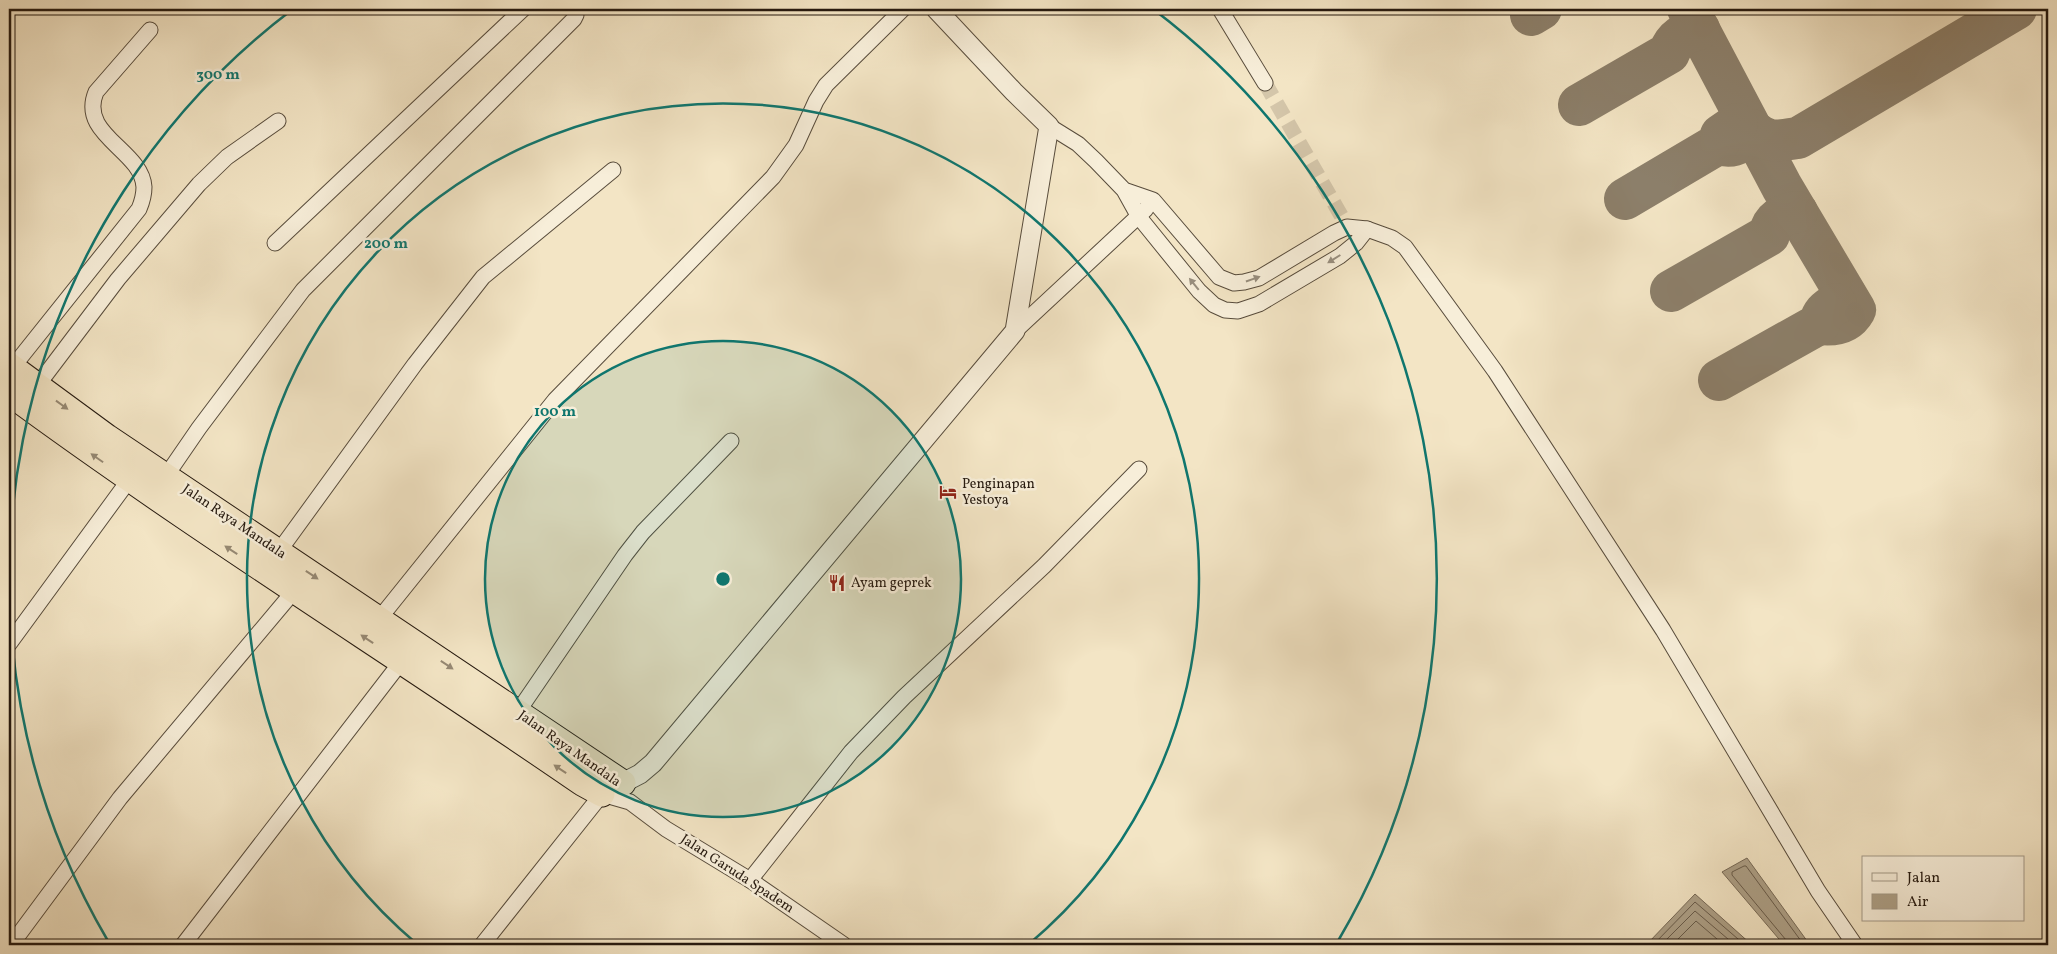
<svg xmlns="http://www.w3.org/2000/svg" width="2057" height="954" font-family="Vollkorn,serif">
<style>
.water{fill:#ada087;stroke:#776a57}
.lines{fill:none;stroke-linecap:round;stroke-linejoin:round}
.shore{stroke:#695c4b;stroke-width:1}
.taxiway{stroke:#8c7f6a;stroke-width:42}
.minor-tunnel{stroke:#d4c6aa;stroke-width:15;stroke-dasharray:15 8;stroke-linecap:butt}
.minor-casing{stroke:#584c3c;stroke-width:17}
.tertiary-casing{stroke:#584c3c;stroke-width:21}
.trunk-casing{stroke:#25190f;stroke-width:27}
.minor{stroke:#f7eed9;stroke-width:15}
.tertiary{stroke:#f7eed9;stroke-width:19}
.trunk{stroke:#f3e5c5;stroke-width:25}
.oneway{fill:#988e7e}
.oneway2{fill:#968973}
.ring{fill:none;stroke:#0f766e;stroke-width:2.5}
.labels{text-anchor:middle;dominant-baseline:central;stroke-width:5;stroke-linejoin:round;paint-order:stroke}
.poi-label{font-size:14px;fill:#25190f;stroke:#f7eed9;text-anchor:start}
.street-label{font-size:14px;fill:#25190f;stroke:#f7eed9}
.centre{fill:#0f766e;stroke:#f7eed9;stroke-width:2.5}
.ring-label{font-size:15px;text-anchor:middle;font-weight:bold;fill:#0f766e;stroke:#f7eed9;stroke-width:5;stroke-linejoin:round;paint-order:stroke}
</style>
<rect width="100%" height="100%" fill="#f3e5c5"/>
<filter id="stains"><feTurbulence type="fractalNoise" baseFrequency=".004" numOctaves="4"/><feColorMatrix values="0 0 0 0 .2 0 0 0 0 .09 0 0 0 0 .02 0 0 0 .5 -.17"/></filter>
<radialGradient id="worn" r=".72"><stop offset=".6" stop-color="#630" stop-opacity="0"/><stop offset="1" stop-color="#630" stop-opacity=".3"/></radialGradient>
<g class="water">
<polygon points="1747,858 1810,945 1784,945 1722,872"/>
<polygon points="1695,894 1752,945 1651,945 1648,943"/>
</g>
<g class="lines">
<g class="shore">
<polyline points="1653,945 1695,902 1745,945"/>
<polyline points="1661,945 1695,911 1735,945"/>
<polyline points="1672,945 1696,921 1724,945"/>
<polyline points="1787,945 1786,940 1732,875 1732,872 1744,866 1746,866 1804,945"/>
</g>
<g class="taxiway">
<path d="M1688,9L1782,187L1855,310C1847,324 1835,326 1819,324"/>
<polyline points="1531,15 1541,9"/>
<path d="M1579,105L1669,53C1674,38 1684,33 1699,29"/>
<path d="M1718,144C1734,149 1743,143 1752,130C1769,144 1777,141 1798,138L2016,9"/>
<polyline points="1625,199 1718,144 1721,135 1737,124"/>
<path d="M1671,291L1769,235C1772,219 1781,215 1797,212"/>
<path d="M1719,380L1819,324C1822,314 1826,309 1836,304"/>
</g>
<polyline class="minor-tunnel" points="1265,83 1342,217"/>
<g class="minor-casing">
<g id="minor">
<polyline points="1220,9 1265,83"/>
<polyline points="1049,126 1078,144 1096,161 1124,190 1139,217 1199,291 1214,305 1225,310 1238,311 1259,304 1340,256 1356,243 1367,229 1347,227 1334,233 1259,278 1244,282 1234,283 1219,277 1153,200 1124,190"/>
<polyline points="1367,229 1392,238 1405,247 1495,371 1663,630 1818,891 1855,945"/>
<polyline points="275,243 523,9"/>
<polyline points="1015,331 1146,209"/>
<path d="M12,368L139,209C142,202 144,195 144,187C142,150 78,135 96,92L150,30"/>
<polyline points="37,386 118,279 199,184 227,157 278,121"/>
<polyline points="166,476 199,428 303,290 574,19 576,15 575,9"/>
<polyline points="274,558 415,364 483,277 613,170"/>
<polyline points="379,619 555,400 773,177 796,145 816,101 826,85 903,9"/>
<polyline points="9,644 129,480"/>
<polyline points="517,713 625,555 643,532 731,441"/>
<polyline points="750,880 851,752 904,697 1044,566 1139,469"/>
<polyline points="11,945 120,798 294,591"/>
<polyline points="183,945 401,662"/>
<polyline points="482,945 602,794 630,802 666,829 750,880 844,945"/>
</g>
</g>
<g class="tertiary-casing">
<polyline id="tertiary" points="611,789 640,774 653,763 1015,331 1049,126 1014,92 936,9"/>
</g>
<g class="trunk-casing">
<g id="trunk">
<polyline points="9,365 107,437 623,783"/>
<path d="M9,393C195,530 392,652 582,783L602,794"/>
</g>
</g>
<use href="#minor" class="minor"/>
<use href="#tertiary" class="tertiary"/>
<use href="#trunk" class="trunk"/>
</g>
<defs><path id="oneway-solid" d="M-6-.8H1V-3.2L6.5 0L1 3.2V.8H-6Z" transform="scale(1.25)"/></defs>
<g class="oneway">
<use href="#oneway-solid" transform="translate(1334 259) rotate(148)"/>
<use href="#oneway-solid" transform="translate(1253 279) rotate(-19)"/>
<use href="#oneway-solid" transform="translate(1194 284) rotate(-129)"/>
</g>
<g class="oneway2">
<use href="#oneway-solid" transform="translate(62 405) rotate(36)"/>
<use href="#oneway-solid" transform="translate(97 458) rotate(-145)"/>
<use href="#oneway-solid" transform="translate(231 550) rotate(-147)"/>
<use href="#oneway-solid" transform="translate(312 575) rotate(34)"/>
<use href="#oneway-solid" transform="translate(367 639) rotate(-146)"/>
<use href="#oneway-solid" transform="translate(447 665) rotate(34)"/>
<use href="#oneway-solid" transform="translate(560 769) rotate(-146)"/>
</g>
<circle cx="723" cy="579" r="238" fill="#0f766e" fill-opacity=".12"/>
<g class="ring">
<circle cx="723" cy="579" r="238"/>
<path d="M417 944A476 476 0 1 1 1029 944"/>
<path d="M108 941A714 714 0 0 1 293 9M1153 9A714 714 0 0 1 1338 941"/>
</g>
<defs>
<g id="hotel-bare" transform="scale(1.35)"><path d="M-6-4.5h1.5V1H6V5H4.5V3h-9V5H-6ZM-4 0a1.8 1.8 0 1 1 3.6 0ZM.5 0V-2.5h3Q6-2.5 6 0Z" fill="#8f2418" stroke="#f7eed9" stroke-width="2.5" paint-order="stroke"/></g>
<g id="restaurant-bare" transform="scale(1.35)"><path d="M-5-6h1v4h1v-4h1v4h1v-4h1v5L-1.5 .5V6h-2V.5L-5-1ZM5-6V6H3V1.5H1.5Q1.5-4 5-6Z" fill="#8f2418" stroke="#f7eed9" stroke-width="2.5" paint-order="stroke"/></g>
</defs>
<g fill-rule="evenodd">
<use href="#hotel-bare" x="948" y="492"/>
<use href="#restaurant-bare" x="837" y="583"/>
</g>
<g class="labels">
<g class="poi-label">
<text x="962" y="484">Penginapan<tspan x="962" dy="16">Yestoya</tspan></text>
<text x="851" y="583">Ayam geprek</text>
</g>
<g class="street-label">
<text transform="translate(234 522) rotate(34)">Jalan Raya Mandala</text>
<text transform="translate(569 749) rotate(35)">Jalan Raya Mandala</text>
<text transform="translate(737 874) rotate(33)">Jalan Garuda Spadem</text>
</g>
</g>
<circle cx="723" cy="579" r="8" class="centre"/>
<g class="ring-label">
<text x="218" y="79">300 m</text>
<text x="386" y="248">200 m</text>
<text x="555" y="416">100 m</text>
</g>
<rect width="2057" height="954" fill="none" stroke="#f3e5c5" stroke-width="30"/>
<rect x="10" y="10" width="2037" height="934" fill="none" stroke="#25190f" stroke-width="2.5"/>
<rect x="15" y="15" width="2027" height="924" fill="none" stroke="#25190f"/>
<rect x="1862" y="856" width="162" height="65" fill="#f7eed9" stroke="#a39988"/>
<rect x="1872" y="873" width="25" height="8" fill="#f7eed9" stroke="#a39988"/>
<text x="1907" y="882" font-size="15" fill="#25190f">Jalan</text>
<rect x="1872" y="894" width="25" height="15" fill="#ada087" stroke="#a39988"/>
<text x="1907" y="906" font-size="15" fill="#25190f">Air</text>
<rect width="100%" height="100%" filter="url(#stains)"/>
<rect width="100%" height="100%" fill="url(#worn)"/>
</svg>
